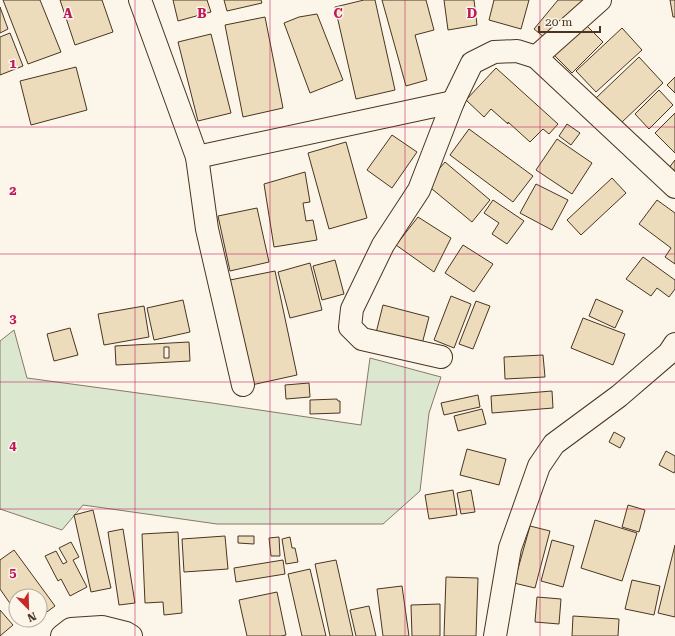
<svg xmlns="http://www.w3.org/2000/svg" width="675" height="636" font-family="'Roboto Serif',serif">
<style>
.green{fill:#dce7d0;stroke:#887966}
.building{fill:#ecdcbc;stroke:#4a3520;fill-rule:evenodd}
.lines{fill:none;stroke-linecap:round;stroke-linejoin:round}
.minor-casing{stroke:#4a3520;stroke-width:24}
.minor{stroke:#fbf6e9;stroke-width:22}
.grid{fill:none;stroke:#c2185b;stroke-width:1;stroke-opacity:0.55}
.grid-label{font-size:13px;text-anchor:middle;font-weight:bold;fill:#c2185b;stroke:#fbf6e9;stroke-width:3;stroke-linejoin:round;paint-order:stroke}
</style>
<rect width="100%" height="100%" fill="#fbf6e9"/>
<polygon class="green" points="14,330 27,378 212,403 361,425 370,358 441,377 429,413 420,491 383,524 217,524 83,505 62,530 0,509 0,341"/>
<g class="building">
<polygon points="3,0 40,0 61,52 28,64"/>
<polygon points="60,0 102,0 113,32 75,45"/>
<polygon points="173,0 207,0 211,12 178,21"/>
<polygon points="224,0 261,0 262,3 227,11"/>
<polygon points="364,0 375,0 395,90 356,99 335,7"/>
<polygon points="382,0 426,0 434,30 415,35 427,80 406,86"/>
<polygon points="444,0 474,0 477,25 448,30"/>
<polygon points="494,0 529,0 521,29 489,20"/>
<polygon points="558,0 585,0 550,42 534,29"/>
<polygon points="670,0 675,0 675,17 673,17"/>
<polygon points="0,7 8,29 0,33"/>
<polygon points="317,14 343,80 310,93 284,23 299,17"/>
<polygon points="265,17 283,108 243,117 225,25"/>
<polygon points="583,22 603,42 572,73 552,53"/>
<polygon points="622,28 642,50 596,92 576,71"/>
<polygon points="10,33 23,66 0,75 0,37"/>
<polygon points="211,34 231,113 198,121 178,42"/>
<polygon points="639,57 663,83 621,123 596,98"/>
<polygon points="76,67 87,110 31,125 20,81"/>
<polygon points="496,68 558,124 549,134 543,129 530,142 508,122 508,124 491,109 484,117 466,100"/>
<polygon points="675,77 675,93 667,85"/>
<polygon points="659,90 673,105 649,129 635,114"/>
<polygon points="675,113 675,153 655,133"/>
<polygon points="567,124 580,133 571,145 559,136"/>
<polygon points="469,129 533,176 513,202 450,155"/>
<polygon points="392,135 417,152 392,188 367,170"/>
<polygon points="557,139 592,163 572,194 536,170"/>
<polygon points="346,142 367,218 329,229 308,153"/>
<polygon points="675,160 675,181 665,173"/>
<polygon points="445,162 490,200 472,222 426,184"/>
<polygon points="305,172 310,202 303,203 306,221 313,220 317,240 274,247 264,184"/>
<polygon points="612,178 626,193 581,235 567,220"/>
<polygon points="536,184 568,200 552,230 520,213"/>
<polygon points="493,200 524,221 507,244 492,234 499,223 484,213"/>
<polygon points="657,200 675,213 675,264 665,257 671,248 639,224"/>
<polygon points="257,208 269,262 230,271 218,216"/>
<polygon points="418,217 451,238 434,272 396,245"/>
<polygon points="463,245 493,264 474,292 445,273"/>
<polygon points="643,257 675,280 675,289 669,297 657,288 651,296 626,279"/>
<polygon points="335,260 344,294 322,300 313,266"/>
<polygon points="310,263 322,310 290,318 278,272"/>
<polygon points="275,271 297,375 247,386 225,281"/>
<polygon points="451,296 471,304 454,348 434,340"/>
<polygon points="596,299 623,311 615,328 589,316"/>
<polygon points="183,300 190,332 154,340 147,308"/>
<polygon points="476,301 490,306 473,349 459,344"/>
<polygon points="383,305 429,317 421,348 375,337"/>
<polygon points="144,306 149,337 104,345 98,314"/>
<polygon points="583,318 625,334 613,365 571,348"/>
<polygon points="70,328 78,355 54,361 47,334"/>
<path d="M189,342L190,361L116,365L115,346ZM164,347H169V358H164Z"/>
<polygon points="543,355 545,377 505,379 504,357"/>
<polygon points="309,383 310,397 286,399 285,385"/>
<polygon points="552,391 553,408 492,413 491,396"/>
<polygon points="478,395 480,407 444,415 441,403"/>
<polygon points="337,399 338,401 340,401 340,413 310,414 310,400"/>
<polygon points="482,409 486,424 458,431 454,416"/>
<polygon points="614,432 625,438 620,448 609,442"/>
<polygon points="467,449 506,459 499,485 460,475"/>
<polygon points="666,451 675,456 675,471 674,473 659,465"/>
<polygon points="453,490 457,515 429,519 425,495"/>
<polygon points="471,490 475,512 461,514 457,493"/>
<polygon points="628,505 645,510 639,532 622,527"/>
<polygon points="93,510 111,588 91,592 74,515"/>
<polygon points="595,520 637,533 622,581 581,568"/>
<polygon points="530,526 550,531 535,588 514,583"/>
<polygon points="123,529 135,603 119,605 108,532"/>
<polygon points="178,532 182,613 164,615 163,602 145,603 142,534"/>
<polygon points="225,536 228,569 184,572 182,539"/>
<polygon points="238,536 254,536 254,544 238,543"/>
<polygon points="279,537 280,556 271,556 269,538"/>
<polygon points="290,537 292,548 295,548 298,562 286,564 282,539"/>
<polygon points="552,540 574,546 563,587 541,581"/>
<polygon points="71,542 79,557 73,560 87,587 70,596 61,579 58,581 45,556 56,551 63,564 67,562 59,548"/>
<polygon points="675,545 675,617 658,613"/>
<polygon points="14,550 55,606 40,617 40,596 16,596 16,612 0,589 0,560"/>
<polygon points="283,560 285,574 236,582 234,568"/>
<polygon points="336,560 353,636 330,636 315,564"/>
<polygon points="310,569 326,636 302,636 288,574"/>
<polygon points="446,577 478,578 476,636 444,636"/>
<polygon points="632,580 660,586 654,615 625,609"/>
<polygon points="402,586 409,636 383,636 377,589"/>
<polygon points="277,592 286,635 281,636 247,636 239,600"/>
<polygon points="537,597 561,599 559,624 535,622"/>
<polygon points="440,604 440,636 412,636 411,605"/>
<polygon points="369,606 376,636 356,636 350,610"/>
<polygon points="0,610 13,625 0,636"/>
<polygon points="573,616 619,619 618,636 572,636"/>
<polygon points="22,620 35,620 26,626"/>
</g>
<g class="lines">
<g class="minor-casing">
<g id="minor">
<polyline points="140,0 197,157 207,229 243,385"/>
<polyline points="536,57 600,0"/>
<polyline points="197,157 453,102"/>
<polyline points="441,357 362,339 350,327 352,309 383,245 419,190 453,102 472,63 494,52 517,51 536,57 675,187"/>
<polyline points="62,636 71,629 102,627 126,633 131,636"/>
<polyline points="495,636 510,548 539,466 554,444 619,396 669,353 675,344"/>
</g>
</g>
<use href="#minor" class="minor"/>
</g>
<path class="grid" d="M135,0V636M270,0V636M405,0V636M540,0V636M0,127H675M0,254H675M0,382H675M0,509H675"/>
<g class="grid-label">
<text x="68" y="18">A</text>
<text x="202" y="18">B</text>
<text x="338" y="18">C</text>
<text x="472" y="18">D</text>
<text x="13" y="68">1</text>
<text x="13" y="195">2</text>
<text x="13" y="323">3</text>
<text x="13" y="450">4</text>
<text x="13" y="577">5</text>
</g>
<g transform="translate(28 608) rotate(157)"><circle r="19" fill="#fbf6e9" stroke="#b4a999"/>
<path d="M0-3L7 15L0 10L-7 15Z" fill="#c62828"/>
<text y="-6" font-size="11" font-weight="bold" text-anchor="middle" fill="#4a3520">N</text>
</g>
<path d="M539 26v6h61v-6" fill="none" stroke="#4a3520" stroke-width="2"/>
<text x="545" y="26" font-size="12" fill="#4a3520" stroke="#fbf6e9" stroke-width="3" paint-order="stroke">20 m</text>
</svg>
